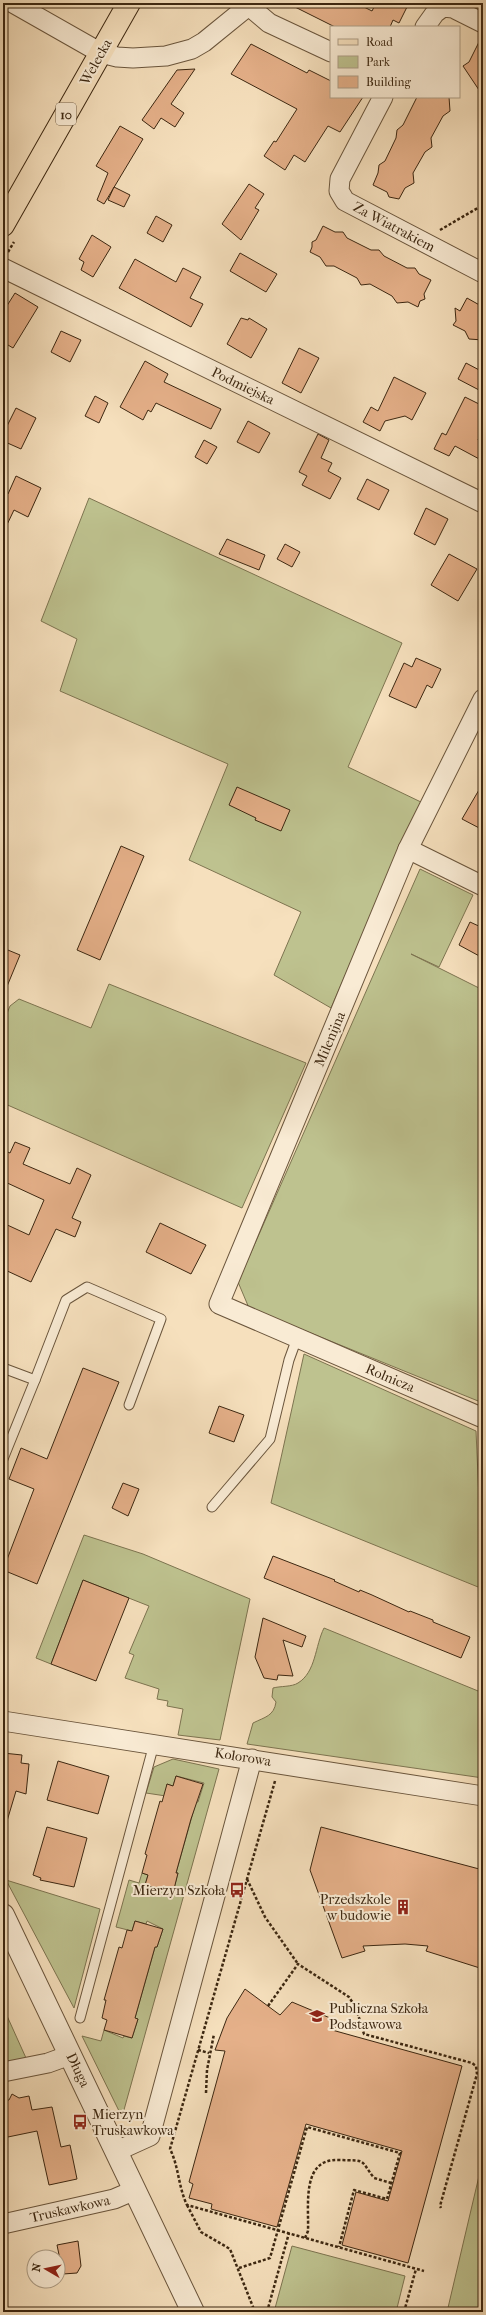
<svg xmlns="http://www.w3.org/2000/svg" width="486" height="2315" font-family="'IM FELL French Canon',serif">
<style>
.green{fill:#bec28f;stroke:#7d7450}
.building{fill:#e5b089;stroke:#3c2711}
.lines{fill:none;stroke-linecap:round;stroke-linejoin:round}
.service-casing{stroke:#6a553c;stroke-width:11}
.minor-casing{stroke:#6a553c;stroke-width:21}
.tertiary-casing{stroke:#6a553c;stroke-width:24}
.primary-casing{stroke:#3c2711;stroke-width:24}
.path{stroke:#3c2711;stroke-width:2.5;stroke-dasharray:3 2;stroke-linecap:butt}
.service{stroke:#f9ebd4;stroke-width:9}
.minor{stroke:#f9ebd4;stroke-width:19}
.tertiary{stroke:#f9ebd4;stroke-width:22}
.primary{stroke:#f6e0bd;stroke-width:22}
.labels{text-anchor:middle;dominant-baseline:central;stroke-width:4;stroke-linejoin:round;paint-order:stroke}
.shield{fill:#f9ebd4;stroke:#75624c;stroke-width:1}
.shield-label{font-size:13px;font-weight:bold;fill:#3c2711}
.street-label{font-size:14px;fill:#3c2711;stroke:#f9ebd4}
.poi-label{font-size:14px;fill:#3c2711;stroke:#f9ebd4;text-anchor:end}
</style>
<rect width="100%" height="100%" fill="#f6e0bd"/>
<filter id="stains"><feTurbulence type="fractalNoise" baseFrequency=".005" numOctaves="4"/><feColorMatrix values="0 0 0 0 .2 0 0 0 0 .09 0 0 0 0 .02 0 0 0 .5 -.17"/></filter>
<radialGradient id="worn" r=".72"><stop offset=".6" stop-color="#630" stop-opacity="0"/><stop offset="1" stop-color="#630" stop-opacity=".3"/></radialGradient>
<g class="green">
<polygon points="89,498 402,643 348,767 423,803 402,844 331,1008 274,975 301,912 189,860 228,764 60,691 77,639 41,621"/>
<polygon points="420,869 473,895 439,967 411,954 483,990 483,1403 249,1308 238,1282"/>
<polygon points="109,984 306,1063 242,1208 3,1103 3,1023 10,1006 19,999 91,1028"/>
<polygon points="304,1354 476,1431 483,1589 271,1503"/>
<polygon points="84,1535 143,1554 250,1599 220,1740 178,1735 183,1709 167,1706 168,1701 157,1699 159,1689 125,1678 134,1655 129,1653 149,1606 83,1580 51,1664 36,1658"/>
<path d="M324,1628L483,1693V1778L247,1744L253,1723C265,1717 274,1716 276,1702L272,1697L273,1688C280,1686 292,1687 298,1683C316,1672 315,1646 324,1628Z"/>
<polygon points="173,1759 219,1769 122,2117 82,2036 101,2041 104,2030 123,2038 124,2036 132,2038 138,2019 135,2018 155,1947 157,1947 163,1929 147,1921 146,1924 135,1921 132,1931 116,1927 129,1880 139,1883 142,1873 148,1875 145,1885 156,1888 155,1890 173,1892 178,1873 176,1873 196,1802 198,1802 204,1783 176,1776 173,1786 167,1784 166,1796 146,1793 154,1767"/>
<polygon points="6,1880 100,1909 74,2008"/>
<polygon points="3,2007 26,2058 3,2063"/>
<polygon points="483,2159 483,2312 447,2312"/>
<polygon points="292,2246 405,2276 396,2312 274,2312"/>
</g>
<g class="building">
<polygon points="287,3 356,3 372,11 376,3 409,3 399,23 393,20 390,27 335,27"/>
<polygon points="483,34 483,96 463,66 469,62"/>
<polygon points="251,44 307,73 309,70 331,81 331,97 363,97 340,132 328,126 305,162 294,155 285,170 264,156 274,141 276,142 297,109 231,74"/>
<polygon points="195,69 171,104 184,113 175,127 161,118 154,129 142,120 177,70"/>
<polygon points="417,97 449,97 450,111 443,116 431,138 432,147 425,152 413,173 414,183 405,188 399,199 389,197 387,192 373,185 378,173 379,165 385,161 396,138 397,130 403,125"/>
<polygon points="120,126 143,139 104,204 97,200 108,173 96,166"/>
<polygon points="249,184 264,194 255,208 259,210 241,240 222,224"/>
<polygon points="114,187 130,195 124,207 108,200"/>
<polygon points="156,216 172,225 163,242 147,233"/>
<polygon points="323,226 335,232 343,232 347,238 371,250 379,250 384,256 407,268 415,268 419,274 431,280 424,294 425,299 420,301 418,307 408,302 397,303 392,296 370,284 361,285 357,278 334,266 326,266 320,257 310,252 312,247 312,242 316,240"/>
<polygon points="92,235 111,247 93,277 81,270 84,262 79,259"/>
<polygon points="240,253 277,274 266,292 230,271"/>
<polygon points="135,259 176,282 183,268 201,277 190,298 203,304 191,327 119,288"/>
<polygon points="15,293 38,307 13,348 3,342 3,312"/>
<polygon points="467,298 483,307 483,340 469,339 465,331 453,325 456,321 455,308 460,311"/>
<polygon points="241,318 248,320 249,318 267,329 251,358 227,344"/>
<polygon points="61,331 81,340 70,362 51,352"/>
<polygon points="299,348 319,358 301,393 282,383"/>
<polygon points="145,361 168,374 164,382 221,409 211,429 156,403 151,412 148,410 143,420 120,407"/>
<polygon points="466,363 483,372 483,382 479,390 458,379"/>
<polygon points="394,377 426,393 412,420 405,416 385,421 380,431 363,422 371,407 378,411"/>
<polygon points="95,396 108,403 99,423 85,416"/>
<polygon points="465,397 483,406 483,428 478,440 483,442 483,461 455,446 449,456 434,449 442,433 446,435"/>
<polygon points="16,408 36,418 21,449 3,441 3,434"/>
<polygon points="248,421 270,433 259,453 237,442"/>
<polygon points="318,434 329,440 321,458 332,463 328,471 341,478 330,499 302,485 307,476 299,472"/>
<polygon points="204,440 217,447 207,464 195,457"/>
<polygon points="16,476 41,488 28,517 14,510 3,533 3,492 8,494"/>
<polygon points="367,479 389,490 379,510 357,499"/>
<polygon points="426,508 448,519 435,545 414,534"/>
<polygon points="227,539 265,555 259,570 219,554"/>
<polygon points="285,544 300,552 292,567 277,559"/>
<polygon points="449,554 477,569 458,601 431,585"/>
<polygon points="416,658 441,669 432,688 427,685 416,708 389,696 404,663 412,667"/>
<polygon points="483,783 483,830 462,819"/>
<polygon points="237,787 290,810 281,831 255,820 256,818 229,805"/>
<polygon points="121,846 144,856 100,960 77,950"/>
<polygon points="470,922 483,928 483,958 459,945"/>
<polygon points="3,948 20,955 3,996"/>
<polygon points="15,1142 30,1148 23,1164 70,1184 77,1168 91,1175 72,1218 81,1222 75,1237 56,1229 31,1282 3,1269 3,1223 29,1235 44,1200 3,1181 3,1150 10,1153"/>
<polygon points="160,1223 206,1245 191,1274 146,1252"/>
<polygon points="83,1368 119,1382 37,1584 3,1570 34,1489 9,1479 21,1448 47,1459"/>
<polygon points="219,1406 244,1415 234,1442 209,1433"/>
<polygon points="123,1483 139,1489 128,1516 112,1508"/>
<polygon points="273,1556 335,1580 334,1581 359,1592 360,1590 372,1595 409,1612 410,1611 433,1620 433,1622 470,1637 461,1658 264,1578"/>
<polygon points="83,1580 129,1598 96,1681 51,1664"/>
<polygon points="263,1618 306,1636 302,1647 283,1640 293,1676 278,1675 277,1680 264,1678 255,1657"/>
<polygon points="3,1753 22,1755 21,1763 29,1764 26,1794 16,1791 7,1821 3,1820"/>
<polygon points="58,1761 109,1776 98,1814 47,1800"/>
<polygon points="176,1776 203,1784 191,1819 176,1873 178,1873 173,1893 145,1885 148,1875 142,1873 147,1855 145,1854 160,1801 162,1802 167,1784 173,1786"/>
<polygon points="47,1827 87,1838 74,1887 40,1880 41,1878 33,1875"/>
<polygon points="321,1827 483,1870 483,1969 426,1951 428,1946 405,1944 363,1946 365,1951 342,1958 310,1870"/>
<polygon points="135,1921 163,1929 157,1947 155,1947 135,2018 138,2019 132,2038 104,2030 107,2020 102,2018 106,2000 104,2000 119,1947 122,1948 127,1930 132,1931"/>
<polygon points="245,1989 280,2015 292,2002 342,2023 332,2030 462,2066 408,2263 342,2245 356,2192 388,2201 402,2151 306,2124 277,2227 211,2209 212,2204 189,2198 193,2184 189,2182 225,2051 215,2050 227,2018"/>
<polygon points="12,2094 19,2098 29,2096 32,2110 52,2107 61,2147 70,2145 77,2179 49,2185 37,2131 3,2138 3,2101 9,2100"/>
<polygon points="78,2241 81,2266 77,2273 63,2274 57,2245"/>
</g>
<g class="lines">
<g class="service-casing">
<g id="service">
<polyline points="3,1368 35,1380 3,1459"/>
<polyline points="35,1380 66,1300 87,1287 161,1319 129,1405"/>
<polyline points="212,1507 270,1439 289,1360 297,1338"/>
<polyline points="80,2018 154,1744"/>
</g>
</g>
<g class="minor-casing">
<g id="minor">
<polyline points="13,3 101,53 117,57 133,58 166,56 192,49 204,42 252,3"/>
<polyline points="249,6 269,23 331,52"/>
<polyline points="425,27 435,13 443,7 453,8 483,23"/>
<polyline points="383,97 340,179 339,191 345,201 483,273"/>
<polyline points="3,268 483,503"/>
<polyline points="483,699 408,849 219,1304 483,1418"/>
<polyline points="408,849 483,886"/>
<polyline points="3,1721 483,1796"/>
<polyline points="3,2072 48,2063 70,2055"/>
<polyline points="117,2151 150,2136 252,1759"/>
<polyline points="3,2224 114,2199 135,2190"/>
</g>
</g>
<g class="tertiary-casing">
<polyline id="tertiary" points="3,1915 193,2312"/>
</g>
<g class="primary-casing">
<polyline id="primary" points="3,225 129,3"/>
</g>
<g class="path">
<polyline points="440,230 483,205"/>
<polyline points="8,252 14,242"/>
<path d="M275,1781L170,2149C179,2167 178,2186 187,2205L424,2271"/>
<polyline points="247,1879 265,1917 298,1964"/>
<polyline points="268,2006 298,1964 349,1997 356,2008 364,2034 472,2063 476,2066 477,2074 440,2206 441,2208"/>
<polyline points="198,2050 209,2053"/>
<polyline points="206,2093 207,2070 214,2034"/>
<polyline points="187,2205 201,2232 230,2249 255,2312"/>
<path d="M305,2238L308,2231C309,2205 301,2158 339,2160C367,2161 359,2158 374,2178L391,2183"/>
<polyline points="239,2268 270,2258 307,2127 400,2153 387,2199 354,2190 339,2247"/>
<polyline points="267,2312 289,2233"/>
<polyline points="404,2312 416,2269"/>
</g>
<use href="#service" class="service"/>
<use href="#minor" class="minor"/>
<use href="#tertiary" class="tertiary"/>
<use href="#primary" class="primary"/>
</g>
<defs>
<g id="bus-bare" transform="scale(1.2)"><path d="M-5-6H5V4H4V6H2V4H-2V6H-4V4H-5ZM-3.5-4V0h7V-4ZM-3.5 1.2v1.5H-2V1.2ZM2 1.2v1.5H3.5V1.2Z" fill="#8f2418" stroke="#f9ebd4" stroke-width="2.5" paint-order="stroke"/></g>
<g id="building-bare" transform="scale(1.2)"><path d="M-4-6H4V6H1V3H-1V6H-4ZM-2.5-4.3h1.7v1.8h-1.7ZM.8-4.3h1.7v1.8H.8ZM-2.5-1h1.7V.8h-1.7ZM.8-1h1.7V.8H.8Z" fill="#8f2418" stroke="#f9ebd4" stroke-width="2.5" paint-order="stroke"/></g>
<g id="school-bare" transform="scale(1.2)"><path d="M0-5L7-2L0 1L-7-2ZM-4 1L0 2.5L4 1V4Q0 6-4 4Z" fill="#8f2418" stroke="#f9ebd4" stroke-width="2.5" paint-order="stroke"/></g>
</defs>
<g fill-rule="evenodd">
<use href="#bus-bare" x="237" y="1890"/>
<use href="#building-bare" x="403" y="1907"/>
<use href="#school-bare" x="317" y="2016"/>
<use href="#bus-bare" x="80" y="2122"/>
</g>
<g class="labels">
<rect class="shield" x="56" y="103" width="20" height="22" rx="3"/>
<g class="shield-label">
<text x="66" y="114">10</text>
</g>
<g class="street-label">
<text transform="translate(96 62) rotate(-61)">Welecka</text>
<text transform="translate(394 227) rotate(28)">Za Wiatrakiem</text>
<text transform="translate(243 386) rotate(26)">Podmiejska</text>
<text transform="translate(330 1039) rotate(-67)">Milenijna</text>
<text transform="translate(390 1378) rotate(23)">Rolnicza</text>
<text transform="translate(243 1757) rotate(9)">Kolorowa</text>
<text transform="translate(78 2070) rotate(64)">Długa</text>
<text transform="translate(70 2209) rotate(-13)">Truskawkowa</text>
</g>
<g class="poi-label">
<text x="225" y="1890">Mierzyn Szkoła</text>
<text x="391" y="1899">Przedszkole<tspan x="391" dy="16">w budowie</tspan></text>
<text x="329" y="2008" text-anchor="start">Publiczna Szkoła<tspan x="329" dy="16">Podstawowa</tspan></text>
<text x="92" y="2114" text-anchor="start">Mierzyn<tspan x="92" dy="16">Truskawkowa</tspan></text>
</g>
</g>
<rect width="486" height="2315" fill="none" stroke="#f6e0bd" stroke-width="16"/>
<rect x="4" y="4" width="478" height="2307" fill="none" stroke="#3c2711" stroke-width="2"/>
<rect x="8" y="8" width="470" height="2299" fill="none" stroke="#3c2711"/>
<rect x="330" y="26" width="130" height="72" fill="#f9ebd4" stroke="#ad9d86"/>
<rect x="338" y="39" width="20" height="6" fill="#f6e0bd" stroke="#ad9d86"/>
<text x="366" y="46" font-size="12" fill="#3c2711">Road</text>
<rect x="338" y="56" width="20" height="12" fill="#bec28f" stroke="#ad9d86"/>
<text x="366" y="66" font-size="12" fill="#3c2711">Park</text>
<rect x="338" y="76" width="20" height="12" fill="#e5b089" stroke="#ad9d86"/>
<text x="366" y="86" font-size="12" fill="#3c2711">Building</text>
<g transform="translate(46 2269) rotate(279)"><circle r="19" fill="#f9ebd4" stroke="#ad9d86"/>
<path d="M0-3L7 15L0 10L-7 15Z" fill="#8f2418"/>
<text y="-6" font-size="11" font-weight="bold" text-anchor="middle" fill="#3c2711">N</text>
</g>
<rect width="100%" height="100%" filter="url(#stains)"/>
<rect width="100%" height="100%" fill="url(#worn)"/>
</svg>
